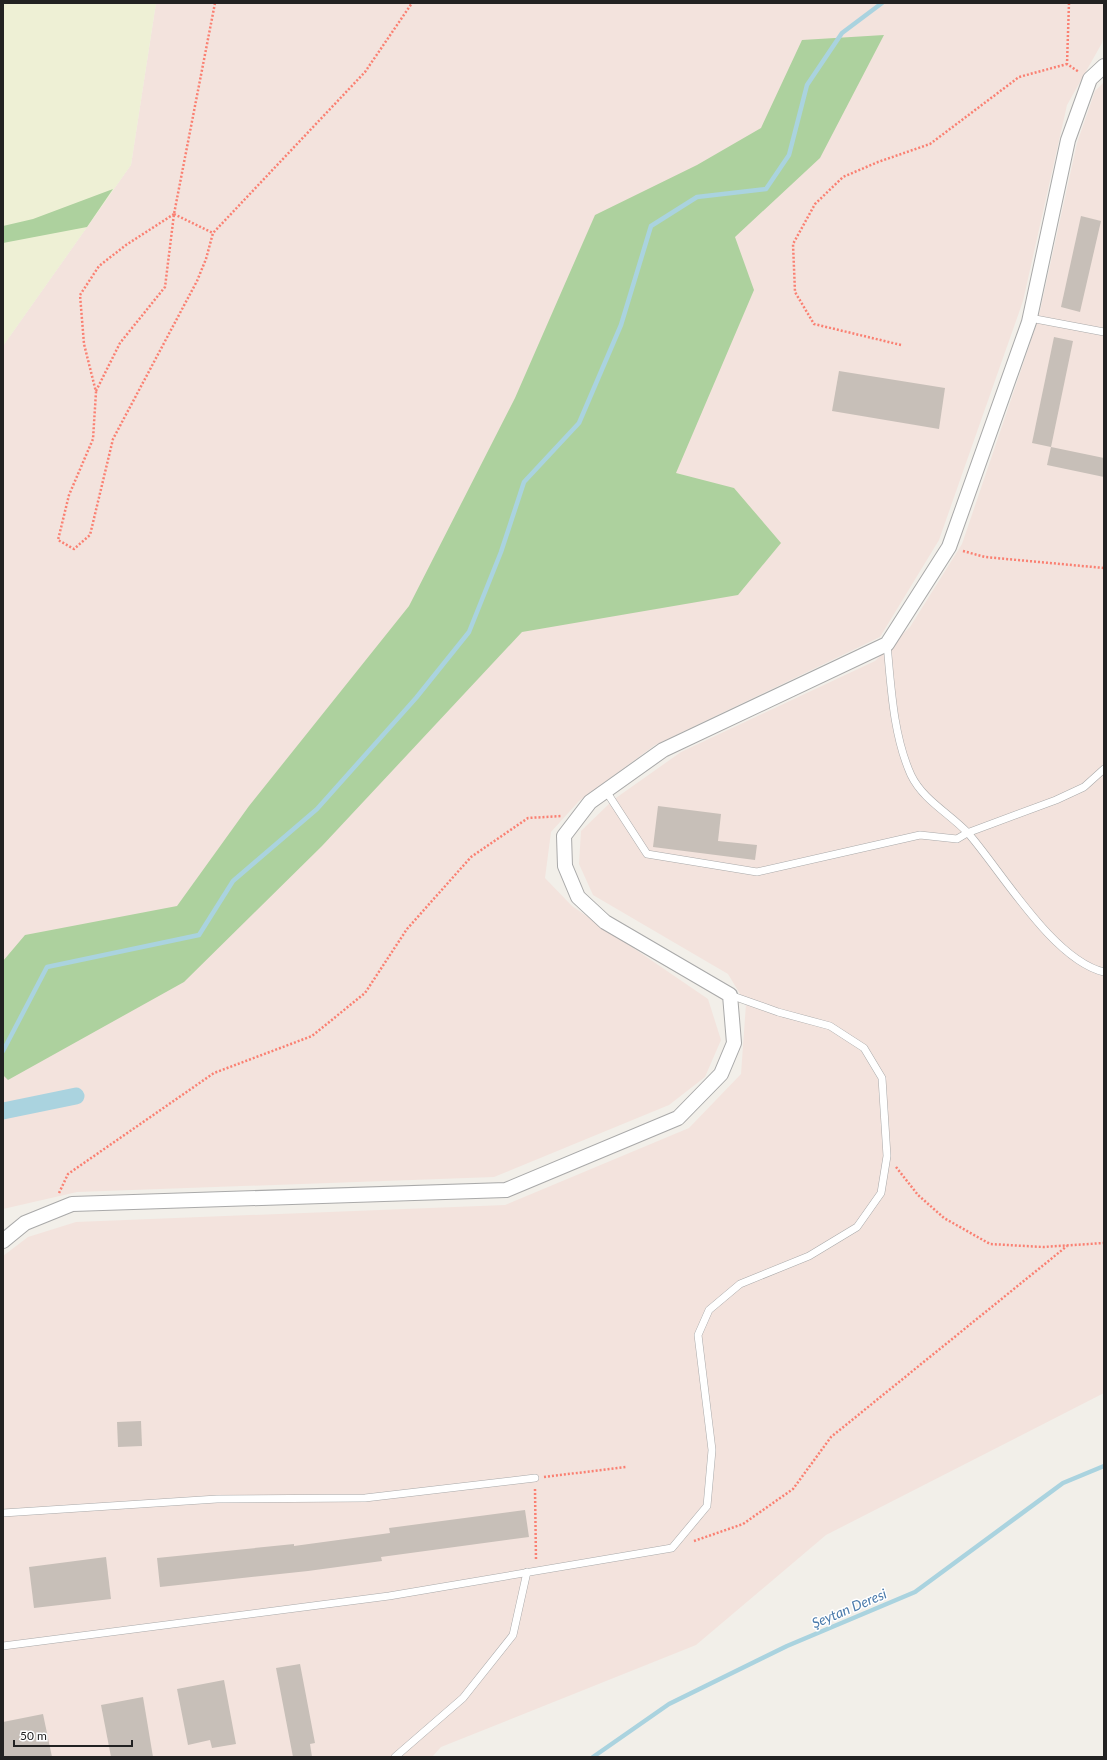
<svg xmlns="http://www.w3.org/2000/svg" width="1107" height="1760" font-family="Lato,sans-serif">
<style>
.military{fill:#f3e3dd}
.farmland{fill:#eef0d5}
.forest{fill:#add19e}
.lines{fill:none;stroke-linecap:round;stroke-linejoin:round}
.stream{stroke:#aad3df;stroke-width:4.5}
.canal{stroke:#aad3df;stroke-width:17}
.building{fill:#c7bfb8}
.lane-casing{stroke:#a9a9a9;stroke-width:8}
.street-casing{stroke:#a9a9a9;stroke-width:16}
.path{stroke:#fa8072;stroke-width:2.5;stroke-dasharray:2 2;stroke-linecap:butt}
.lane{stroke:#fff;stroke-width:7}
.street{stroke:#fff;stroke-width:14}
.labels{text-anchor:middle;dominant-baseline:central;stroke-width:3;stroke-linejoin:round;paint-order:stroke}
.water-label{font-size:14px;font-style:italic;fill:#4a7aab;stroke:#fff}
</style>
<rect width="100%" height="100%" fill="#f2efe9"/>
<g class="military">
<polygon points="156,3 1104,3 1104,34 1102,43 1067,105 1023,301 966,463 939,540 880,637 655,745 579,801 551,832 545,878 572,906 708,999 721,1040 705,1077 669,1105 494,1177 77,1192 3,1209 3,346 131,165"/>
<polygon points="1104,82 1104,1393 826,1535 696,1645 441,1747 432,1757 3,1757 3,1256 28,1237 76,1222 505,1205 689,1128 741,1074 746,1004 728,974 593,895 579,864 581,831 613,800 681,752 875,661 910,627 962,544 1038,320 1077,143 1095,91"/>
</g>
<polygon class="farmland" points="3,3 156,3 131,165 3,346"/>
<g class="forest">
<polygon points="884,35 820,158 735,237 754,290 676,473 734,488 781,543 738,595 522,632 322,846 184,982 8,1080 3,1075 3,961 25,935 177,906 249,806 409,606 515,398 595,215 697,165 761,128 802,40"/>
<polygon points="113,189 87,227 3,243 3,226 33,219"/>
</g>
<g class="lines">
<g class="stream">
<polyline points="3,1051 47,967 199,935 233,881 317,809 416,698 469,632 501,552 524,482 579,423 621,325 651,226 697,197 766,189 789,155 807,85 842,33 882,3"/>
<polyline points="593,1757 669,1704 787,1646 915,1592 1063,1483 1104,1466"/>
</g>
<polyline class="canal" points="3,1111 76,1096"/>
</g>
<g class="building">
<polygon points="1081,216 1101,221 1080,312 1061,307"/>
<polygon points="1054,337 1073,341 1051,447 1032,443"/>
<polygon points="839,371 945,388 939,429 832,411"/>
<polygon points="1051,447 1104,458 1104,477 1047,465"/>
<polygon points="658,806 721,814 718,841 757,845 755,860 653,847"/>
<polygon points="141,1421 142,1446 118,1447 117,1422"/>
<polygon points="525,1510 529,1537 381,1557 382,1561 308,1571 160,1587 157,1558 294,1544 294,1546 390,1533 389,1528"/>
<polygon points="106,1557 111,1599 34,1608 29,1567"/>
<polygon points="300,1664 315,1743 310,1744 312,1757 293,1757 276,1668"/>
<polygon points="224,1680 236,1744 212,1748 210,1740 188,1745 177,1689"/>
<polygon points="143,1697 153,1757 111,1757 101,1705"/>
<polygon points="43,1714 52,1757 3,1757 3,1722"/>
</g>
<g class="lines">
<g class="lane-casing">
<g id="lane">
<polyline points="1030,318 1104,332"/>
<path d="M887,644C891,686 893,735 911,775C923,800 949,813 968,833C1002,872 1053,960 1104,972"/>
<polyline points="606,791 647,854 757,872 920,835 957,839 967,833 1056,800 1084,787 1104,769"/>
<polyline points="3,1513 217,1499 365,1498 535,1478"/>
<polyline points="3,1646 389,1596 672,1548 707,1506 712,1450 698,1335 709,1310 740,1284 809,1256 857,1227 881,1193 887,1156 882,1078 864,1048 830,1026 778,1012 730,995"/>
<polyline points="395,1757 463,1698 513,1635 527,1572"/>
</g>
</g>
<g class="street-casing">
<polyline id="street" points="3,1241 25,1223 72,1204 506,1190 678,1118 721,1074 734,1043 730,995 605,922 578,897 565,866 564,836 590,802 663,750 887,644 949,547 1029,322 1068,140 1090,79 1104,66"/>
</g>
<g class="path">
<polyline points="1069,3 1067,64 1079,72"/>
<polyline points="174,214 126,245 99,266 80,295 84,344 96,392 93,439 69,495 58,540 74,549 90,535 113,439 197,281 206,259 213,233 365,72 412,3"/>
<polyline points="174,214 213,233"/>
<polyline points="901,345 814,324 795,292 793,244 815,204 843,177 878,162 930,144 1019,77 1067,64"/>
<polyline points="96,391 120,343 165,287 174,214 215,3"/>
<polyline points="963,551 985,557 1104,568"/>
<polyline points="896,1167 918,1195 944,1218 990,1244 1043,1247 1104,1243"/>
<polyline points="59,1193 68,1174 214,1073 312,1036 365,993 407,929 471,857 528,818 562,816"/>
<polyline points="544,1477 626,1467"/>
<polyline points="535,1489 536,1560"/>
<polyline points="694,1541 743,1524 793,1489 831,1437 1067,1246"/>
</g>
<use href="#lane" class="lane"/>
<use href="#street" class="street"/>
</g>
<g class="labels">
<g class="water-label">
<text transform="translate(849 1608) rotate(-23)">Şeytan Deresi</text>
</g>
</g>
<rect width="1107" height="1760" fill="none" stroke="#222222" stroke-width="8"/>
<path d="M14 1740v6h118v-6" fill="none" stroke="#222222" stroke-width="2"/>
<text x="20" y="1740" font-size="12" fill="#222222" stroke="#ffffff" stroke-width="3" paint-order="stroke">50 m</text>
</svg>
